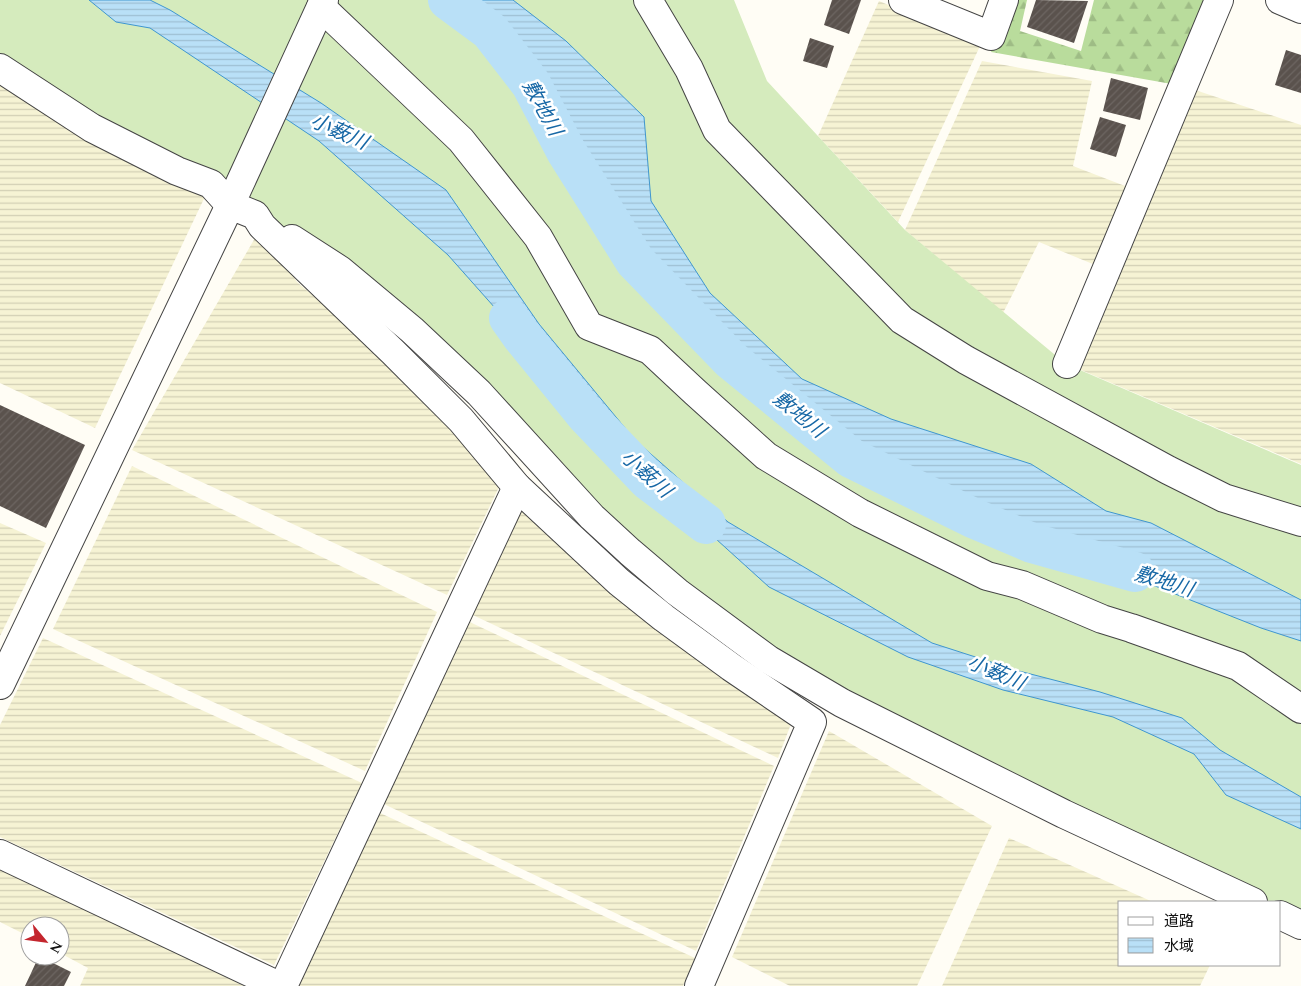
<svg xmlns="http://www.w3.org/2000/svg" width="1301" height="986" font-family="Spectral,'Noto Sans JP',serif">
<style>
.farmland{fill:url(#farmland-rules)}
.grass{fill:#d5ebbd}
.forest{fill:url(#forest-firs)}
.water{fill:url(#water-rules);stroke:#3f96cf}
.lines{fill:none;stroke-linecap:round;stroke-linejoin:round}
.river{stroke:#b9e0f7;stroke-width:40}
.building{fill:url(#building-hatch)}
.minor-casing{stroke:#444;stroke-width:30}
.minor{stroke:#fff;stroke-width:28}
.labels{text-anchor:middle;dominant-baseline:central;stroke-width:5;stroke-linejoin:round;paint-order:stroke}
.water-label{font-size:20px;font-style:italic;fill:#1768a6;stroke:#fff}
</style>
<defs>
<pattern id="farmland-rules" width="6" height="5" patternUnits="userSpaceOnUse" patternTransform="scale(1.25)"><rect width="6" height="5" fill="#f6f3d4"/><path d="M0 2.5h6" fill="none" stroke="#d2cfb5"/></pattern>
<pattern id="forest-firs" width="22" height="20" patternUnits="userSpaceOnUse" patternTransform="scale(1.25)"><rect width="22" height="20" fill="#b9dc9c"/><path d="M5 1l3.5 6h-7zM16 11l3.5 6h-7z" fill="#9ebc85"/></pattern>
<pattern id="water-rules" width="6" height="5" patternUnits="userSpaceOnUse" patternTransform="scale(1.25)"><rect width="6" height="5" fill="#b9e0f7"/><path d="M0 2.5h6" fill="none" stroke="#9ebfd3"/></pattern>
<pattern id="building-hatch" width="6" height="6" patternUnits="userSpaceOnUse" patternTransform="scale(1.25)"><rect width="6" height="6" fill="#5a524d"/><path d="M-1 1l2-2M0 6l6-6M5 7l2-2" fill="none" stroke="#6d6662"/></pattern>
</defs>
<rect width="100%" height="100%" fill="#fffdf5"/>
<g class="farmland">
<polygon points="879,1 981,44 898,222 818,136"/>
<polygon points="982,61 1092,81 1073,166 1138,191 1183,86 1301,125 1301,464 1067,364 1105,269 1039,242 1003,313 905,230"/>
<polygon points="0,63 211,184 95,428 0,383"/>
<polygon points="262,226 297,282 388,360 501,483 447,595 132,450"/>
<polygon points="132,466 437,612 365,771 53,629"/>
<polygon points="513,495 796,711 778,758 460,609"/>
<polygon points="0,523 46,543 0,636"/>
<polygon points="457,616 774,766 696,951 371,798"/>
<polygon points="43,638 362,783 274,965 0,837 0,725"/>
<polygon points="829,731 992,826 917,986 790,986 732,957"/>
<polygon points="367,807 695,958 683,986 291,986"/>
<polygon points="1009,838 1153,902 1120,902 1120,965 1210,965 1200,986 942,986"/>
<polygon points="0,867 244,986 80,986 88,968 60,953 60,926 30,926 30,937 0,922"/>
</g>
<polygon class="grass" points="0,0 734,0 767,81 905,230 1066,364 1301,465 1301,918 1280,902 1264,902 859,711 718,617 435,352 230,205 0,64"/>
<polygon class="forest" points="1011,0 1027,0 1020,31 1081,51 1094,0 1219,0 1183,86 991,52"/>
<g class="water">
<polygon points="89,0 150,0 170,10 321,103 446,190 539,324 635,440 728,522 932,643 1019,671 1100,692 1182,718 1220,750 1301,797 1301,829 1226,795 1194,754 1113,717 1003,690 908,657 769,587 663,491 543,362 448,255 319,141 150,28 116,22"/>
<polygon points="446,0 513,0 566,41 644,117 651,201 710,293 802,379 891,419 1031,464 1106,511 1151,523 1301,600 1301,641 1261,628 1082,557 995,527 896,480 836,446 763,386 700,340 623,241 524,75 458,7"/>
</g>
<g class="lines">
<g class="river">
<polyline points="448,0 490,31 531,84 566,151 635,261 731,360 851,458 973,518 1032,543 1135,572"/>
<polyline points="509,318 521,335 587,416 648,480 706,524"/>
</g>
</g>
<g class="building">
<polygon points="832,0 861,0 849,34 824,25"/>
<polygon points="1036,0 1088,1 1074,43 1027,27"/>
<polygon points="810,38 834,46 827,68 803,61"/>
<polygon points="1286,50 1301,55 1301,93 1275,85"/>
<polygon points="1111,78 1148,88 1140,120 1103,111"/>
<polygon points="1100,117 1126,125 1116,157 1090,149"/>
<polygon points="0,405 85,445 46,528 0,506"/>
<polygon points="39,956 71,972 64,986 25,986"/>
</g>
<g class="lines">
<g class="minor-casing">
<g id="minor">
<polyline points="648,0 689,69 717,130 902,320 966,360 1168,470 1224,498 1301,522"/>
<polyline points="903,0 991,36 1004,0"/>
<polyline points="1280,0 1301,9"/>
<polyline points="321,7 461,140 538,237 589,326 650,350 695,392 766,456 860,513 987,576 1022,585 1102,619 1131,628 1238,666 1301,709"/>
<polyline points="0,68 92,128 177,171 211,184 230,205 255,215 262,226 393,352 461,420 517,487 619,582 664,618 731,667 812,722 699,986"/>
<polyline points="292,239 340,270 412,330 479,393 592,517 630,552 677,592 769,660 842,703 1064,814 1253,902"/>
<polyline points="1067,364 1219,0"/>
<polyline points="0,685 230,205 324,0"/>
<polyline points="0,854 279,986"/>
<polyline points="1280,915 1301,925"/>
<polyline points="283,986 517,487"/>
</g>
</g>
<use href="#minor" class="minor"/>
</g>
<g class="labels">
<g class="water-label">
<text transform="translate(542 108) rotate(61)">敷地川</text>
<text transform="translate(339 132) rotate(24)">小薮川</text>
<text transform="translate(799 415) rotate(39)">敷地川</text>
<text transform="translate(646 474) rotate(42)">小薮川</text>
<text transform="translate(1164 582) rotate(17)">敷地川</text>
<text transform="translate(996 673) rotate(23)">小薮川</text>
</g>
</g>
<rect x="1118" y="901" width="162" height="65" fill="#ffffff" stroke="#a0a0a0"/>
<rect x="1128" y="917" width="25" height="8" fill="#ffffff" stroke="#a0a0a0"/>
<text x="1164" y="926" font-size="15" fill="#111111">道路</text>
<rect x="1128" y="938" width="25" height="15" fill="url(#water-rules)" stroke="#a0a0a0"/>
<text x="1164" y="951" font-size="15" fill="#111111">水域</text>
<g transform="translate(45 941) rotate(119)"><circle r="24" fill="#ffffff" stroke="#a0a0a0"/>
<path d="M0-4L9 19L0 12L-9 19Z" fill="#c4262e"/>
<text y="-8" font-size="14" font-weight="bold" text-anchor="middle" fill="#111111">N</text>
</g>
</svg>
